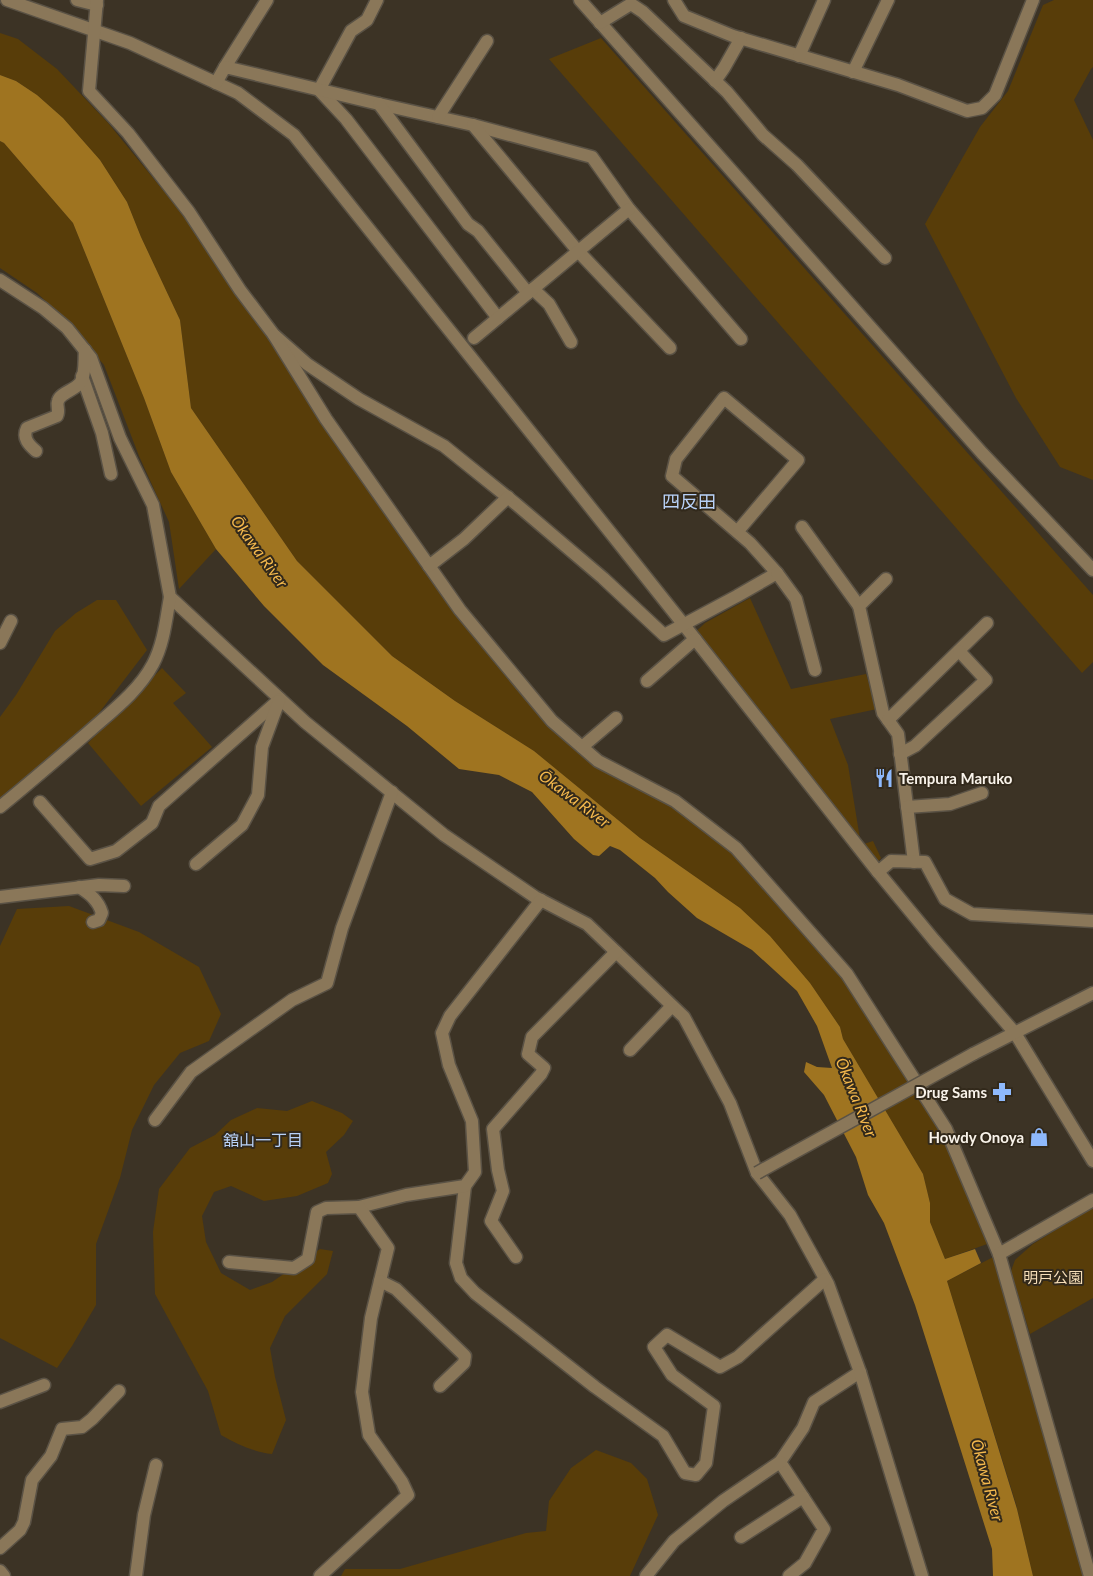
<svg xmlns="http://www.w3.org/2000/svg" width="1093" height="1576" font-family="Lato,'Noto Sans JP',sans-serif">
<style>
.green{fill:#583d09}
.water{fill:#9f7420}
.lines{fill:none;stroke-linecap:round;stroke-linejoin:round}
.minor-casing{stroke:#5a5245;stroke-width:15}
.minor{stroke:#8a7759;stroke-width:12}
.minor-bridge-casing{stroke:#5a5245;stroke-width:15;stroke-linecap:butt}
.minor-bridge{stroke:#8a7759;stroke-width:12}
.labels{text-anchor:middle;dominant-baseline:central;stroke-width:4;stroke-linejoin:round;paint-order:stroke}
.poi-label{font-size:15px;font-weight:bold;fill:#f9f3ea;stroke:#32291b;text-anchor:end}
.park-label{font-size:15px;fill:#f6deb8;stroke:#32291b}
.water-label{font-size:16px;font-style:italic;fill:#f5b94d;stroke:#32291b}
.neighbourhood-label{font-size:16px;fill:#b8d1f7;stroke:#32291b}
.quarter-label{font-size:18px;fill:#b8d1f7;stroke:#32291b}
</style>
<rect width="100%" height="100%" fill="#3c3325"/>
<g class="green">
<polygon points="1054,0 1093,0 1093,67 1091,69 1074,100 1093,140 1093,480 1060,467 1016,398 925,224 980,127 1008,91 1043,5"/>
<polygon points="0,33 18,39 57,69 109,124 171,200 222,268 281,359 460,610 552,721 598,761 681,805 736,848 847,974 946,1129 990,1243 945,1259 930,1222 930,1203 923,1174 843,1039 840,1027 810,983 770,936 740,908 640,838 534,751 455,701 392,656 297,561 191,408 180,320 141,237 127,202 100,160 63,118 37,95 16,81 0,75"/>
<polygon points="601,38 1093,595 1093,662 1082,673 549,59"/>
<polygon points="0,141 4,143 73,223 144,398 171,472 216,549 179,589 169,522 139,456 104,365 66,320 37,293 0,268"/>
<polygon points="750,598 791,689 866,674 877,709 830,719 848,765 861,845 873,841 881,858 876,864 753,708 687,640 705,623"/>
<polygon points="97,600 116,600 147,650 76,743 13,787 0,798 0,717 16,695 55,631 76,613"/>
<polygon points="162,668 186,693 173,703 212,747 141,806 88,743"/>
<polygon points="69,906 139,932 199,967 221,1014 209,1041 180,1053 154,1085 132,1130 120,1178 96,1244 96,1305 72,1346 57,1368 0,1338 0,946 17,909"/>
<path d="M312,1101L342,1113L353,1121L344,1135L326,1152L332,1174L328,1183L297,1196L264,1201L231,1186L214,1192L202,1216L206,1242L221,1273L250,1290L272,1282L320,1249L333,1251L327,1274L285,1316L270,1348L275,1377L286,1420L272,1454C253,1452 237,1444 221,1435L208,1391L155,1294L153,1232L159,1189L190,1148L215,1135L231,1120L257,1108L287,1111Z"/>
<polygon points="1093,1207 1093,1298 1030,1334 1011,1271 1015,1260 1033,1244"/>
<polygon points="999,1254 1083,1576 1033,1576 1016,1504 947,1281"/>
<polygon points="596,1450 631,1463 647,1479 658,1515 630,1576 341,1576 345,1569 400,1569 526,1533 546,1531 549,1501 571,1468"/>
</g>
<polygon class="water" points="0,75 16,81 37,95 63,118 100,160 127,202 141,237 180,320 191,408 297,561 392,656 455,701 534,751 640,838 740,908 770,936 810,983 840,1027 843,1039 923,1174 930,1203 930,1222 945,1259 975,1249 981,1263 947,1281 1017,1509 1033,1576 993,1576 992,1549 915,1305 884,1223 868,1195 856,1157 824,1095 804,1072 806,1062 817,1067 832,1068 817,1026 797,991 752,950 697,918 668,892 655,878 620,850 610,846 599,856 593,855 574,839 532,792 499,775 459,769 407,726 323,665 264,606 216,549 171,472 144,398 73,223 4,143 0,141"/>
<g class="lines">
<g class="minor-casing">
<g id="minor">
<polyline points="7,0 130,43 238,93 294,135 684,625 878,872 934,940 1015,1033 1093,1161"/>
<polyline points="77,0 97,5"/>
<polyline points="97,0 89,91 128,133 189,212 240,290 274,335 307,364 359,399 444,446 516,504 603,578 664,635 737,596 777,573 750,543 672,476 676,459 724,398 798,460 737,532"/>
<polyline points="377,0 367,20 351,31 319,90 346,119 498,318"/>
<polyline points="580,0 982,453 1093,570"/>
<polyline points="674,0 684,16 733,36 898,85 967,111 982,108 995,95 1033,0"/>
<polyline points="600,23 631,4 643,12 727,92 763,135 797,165 885,258"/>
<polyline points="799,56 824,0"/>
<polyline points="225,67 267,0"/>
<polyline points="853,72 888,0"/>
<polyline points="715,81 724,68 741,38"/>
<polyline points="216,83 225,67 379,104 473,125 592,157 629,209 741,339"/>
<polyline points="379,104 468,224 478,231 528,293"/>
<polyline points="438,117 487,41"/>
<polyline points="473,125 577,250 670,348"/>
<polyline points="0,280 43,308 67,328 91,358 120,438 153,505 170,597 305,722 444,835 535,897 587,924 684,1017 730,1103 757,1173 790,1215 828,1284 860,1372 814,1402 803,1428 780,1462 824,1529 805,1563 789,1576"/>
<polyline points="533,289 549,304 571,342"/>
<polyline points="274,335 326,419 460,610 552,721 598,761 675,801 736,848 847,974 946,1129 999,1254 1090,1576"/>
<polyline points="474,338 629,209"/>
<polyline points="82,376 102,433 111,474"/>
<path d="M36,451C29,445 22,438 27,428L57,416C60,410 56,406 58,401C60,393 75,390 80,383C86,375 84,359 85,350"/>
<polyline points="802,527 859,606"/>
<polyline points="429,566 464,539 508,497"/>
<polyline points="777,573 796,599 815,670"/>
<polyline points="886,579 859,606 883,713 898,734 914,862"/>
<polyline points="0,643 11,621"/>
<polyline points="647,681 695,639"/>
<polyline points="888,720 987,623"/>
<polyline points="582,747 616,718"/>
<polyline points="900,754 915,746 986,680 959,651"/>
<polyline points="40,802 90,859 116,851 152,823 159,806 280,699"/>
<path d="M0,807C32,781 63,754 93,728C116,708 139,690 153,664C164,643 166,619 170,597"/>
<polyline points="907,807 950,804 982,793"/>
<polyline points="196,864 242,825 258,795 262,747 279,701"/>
<polyline points="878,872 891,861 925,862 945,899 972,914 1093,921"/>
<path d="M79,887C90,894 98,900 102,913L99,920L93,922"/>
<polyline points="0,897 99,885 124,886"/>
<polyline points="630,1050 672,1006"/>
<polyline points="973,1054 1093,993"/>
<polyline points="155,1120 191,1072 292,1000 327,983 342,928 392,792"/>
<polyline points="465,1186 456,1263 461,1278 475,1293 595,1387 663,1436 685,1473 696,1475 706,1463 714,1406 672,1375 654,1347 667,1335 720,1367 738,1357 825,1279"/>
<polyline points="359,1207 406,1195 465,1186 475,1172 472,1121 449,1065 442,1033 450,1016 541,900"/>
<polyline points="999,1254 1093,1200"/>
<polyline points="516,1257 491,1221 503,1191 498,1170 493,1129 541,1074 544,1068 528,1054 532,1037 616,952"/>
<polyline points="229,1262 294,1268 308,1259 317,1212 326,1208 359,1207 388,1248 371,1318 362,1392 369,1435 402,1482 408,1495 320,1576"/>
<polyline points="380,1281 396,1289 465,1356 464,1363 440,1386"/>
<polyline points="860,1372 922,1576"/>
<polyline points="0,1402 44,1385"/>
<polyline points="741,1537 803,1497"/>
<polyline points="0,1548 20,1530 24,1522 32,1480 51,1456 62,1429 82,1427 92,1419 119,1391"/>
<polyline points="0,1571 4,1576"/>
<polyline points="136,1576 144,1515 156,1465"/>
<polyline points="646,1576 674,1541 723,1501 780,1462"/>
</g>
</g>
<use href="#minor" class="minor"/>
<g class="minor-bridge-casing">
<polyline id="minor-bridge" points="757,1173 973,1054"/>
</g>
<use href="#minor-bridge" class="minor-bridge"/>
</g>
<defs>
<g id="restaurant-bare" transform="scale(1.5)"><path d="M-5-6h1v4h1v-4h1v4h1v-4h1v5L-1.5 .5V6h-2V.5L-5-1ZM5-6V6H3V1.5H1.5Q1.5-4 5-6Z" fill="#8eb9fc" stroke="#32291b" stroke-width="2.5" paint-order="stroke"/></g>
<g id="pharmacy-bare" transform="scale(1.5)"><path d="M-2-6h4v4h4v4h-4v4h-4v-4h-4v-4h4Z" fill="#8eb9fc" stroke="#32291b" stroke-width="2.5" paint-order="stroke"/></g>
<g id="shop-bare" transform="scale(1.5)"><path d="M-5-2.5h2.3a2.7 3.5 0 0 1 5.4 0H5L5.5 6h-11ZM-1.5-2.5h3a1.5 2.3 0 0 0-3 0Z" fill="#8eb9fc" stroke="#32291b" stroke-width="2.5" paint-order="stroke"/></g>
</defs>
<g fill-rule="evenodd">
<use href="#restaurant-bare" x="884" y="778"/>
<use href="#pharmacy-bare" x="1002" y="1092"/>
<use href="#shop-bare" x="1039" y="1137"/>
</g>
<g class="labels">
<g class="poi-label">
<text x="899" y="778" text-anchor="start">Tempura Maruko</text>
<text x="987" y="1092">Drug Sams</text>
<text x="1024" y="1137">Howdy Onoya</text>
</g>
<g class="park-label">
<text x="1053" y="1277">明戸公園</text>
</g>
<g class="water-label">
<text transform="translate(260 551) rotate(54)">Ōkawa River</text>
<text transform="translate(575 798) rotate(37)">Ōkawa River</text>
<text transform="translate(857 1097) rotate(68)">Ōkawa River</text>
<text transform="translate(988 1480) rotate(75)">Ōkawa River</text>
</g>
<g class="neighbourhood-label">
<text x="263" y="1139">舘山一丁目</text>
</g>
<g class="quarter-label">
<text x="689" y="501">四反田</text>
</g>
</g>
</svg>
